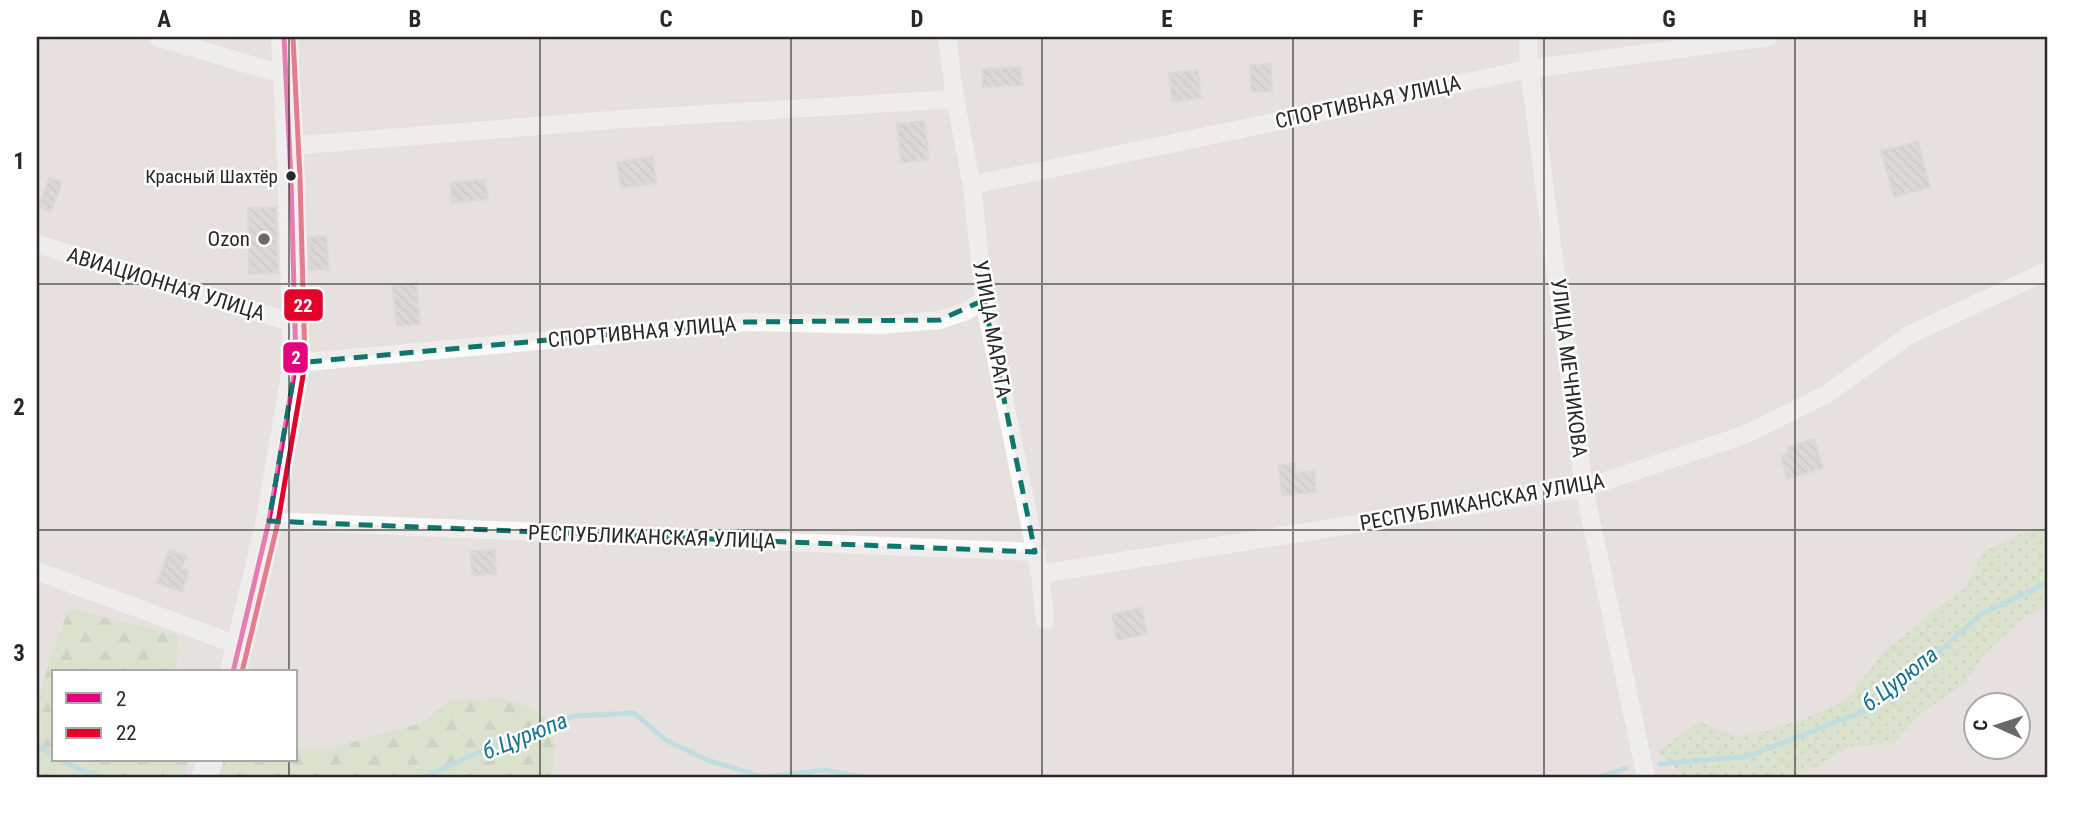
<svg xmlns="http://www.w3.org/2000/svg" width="2084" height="814" font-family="'Roboto Condensed',sans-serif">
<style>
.grass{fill:url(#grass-dots)}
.forest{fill:url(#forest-firs)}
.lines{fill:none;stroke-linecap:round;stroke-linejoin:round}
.stream{stroke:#96d8e3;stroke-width:5}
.building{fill:url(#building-back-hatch);stroke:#d1cdca;stroke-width:2}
.street{stroke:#fbfafa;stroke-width:18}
.secondary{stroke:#fbfafa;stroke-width:26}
.bus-1-casing{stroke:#fff;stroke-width:10}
.bus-2-casing{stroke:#fff;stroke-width:10}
.bus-1{stroke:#e5007d;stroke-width:5}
.bus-2{stroke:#e4002b;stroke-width:5}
.marked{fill:none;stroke:#0f766e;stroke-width:5;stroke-dasharray:14 9;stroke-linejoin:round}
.grid{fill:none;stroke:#282828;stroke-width:2;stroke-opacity:0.55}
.bus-dot{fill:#282828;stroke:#fff;stroke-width:2.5}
.poi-dot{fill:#6a6968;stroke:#fff;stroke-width:2.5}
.labels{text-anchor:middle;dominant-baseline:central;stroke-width:5;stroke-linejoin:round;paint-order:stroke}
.bus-label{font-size:19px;fill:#282828;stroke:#fff;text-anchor:end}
.street-label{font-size:21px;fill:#282828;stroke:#fff}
.poi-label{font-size:21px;fill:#282828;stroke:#fff;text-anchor:end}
.water-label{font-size:23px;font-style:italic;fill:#16738d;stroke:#fff}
.line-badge{stroke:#fff;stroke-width:2.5}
.badge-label{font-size:19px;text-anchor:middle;font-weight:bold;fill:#fff}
.neatline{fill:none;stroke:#282828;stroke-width:2.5}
.grid-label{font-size:23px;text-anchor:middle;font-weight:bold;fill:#282828}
</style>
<defs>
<pattern id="grass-dots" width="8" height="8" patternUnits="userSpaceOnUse" patternTransform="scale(1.75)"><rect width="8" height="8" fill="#cddfb9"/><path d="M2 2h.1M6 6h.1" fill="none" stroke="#b0bf9f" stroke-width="1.8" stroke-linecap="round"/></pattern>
<pattern id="forest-firs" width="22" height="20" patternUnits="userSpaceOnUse" patternTransform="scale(1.75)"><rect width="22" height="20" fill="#cddfb9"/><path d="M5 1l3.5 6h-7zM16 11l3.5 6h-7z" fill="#b0bf9f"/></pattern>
<pattern id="building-back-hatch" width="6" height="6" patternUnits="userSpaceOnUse" patternTransform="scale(1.75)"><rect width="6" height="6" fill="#cdcac8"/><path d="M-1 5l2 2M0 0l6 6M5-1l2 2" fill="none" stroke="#b0aeac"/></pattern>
</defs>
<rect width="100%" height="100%" fill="#e6e1de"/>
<polygon class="grass" points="2047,527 2047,606 2019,621 1984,655 1965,683 1920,714 1894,743 1850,746 1818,766 1790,777 1685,777 1658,751 1700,722 1735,736 1767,731 1807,718 1848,699 1881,654 1967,585 1984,551 2026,532"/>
<g class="forest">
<polygon points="69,608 178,636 176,672 54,672 54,760 188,760 184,777 37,777 37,743 42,733 39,699 50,659"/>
<polygon points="499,698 524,705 551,720 555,747 552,777 205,777 220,760 296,760 296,748 327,749 422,723 448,701"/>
</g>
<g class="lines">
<g class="stream">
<polyline points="37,746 54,755"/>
<polyline points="62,760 80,770 102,777"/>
<polyline points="1660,764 1749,756 1864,711 1943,648 1981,614 2047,583"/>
<polyline points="424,777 506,740 575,716 634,713 666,740 707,760 763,777 824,770 865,777"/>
<polyline points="1599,777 1626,768"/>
</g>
</g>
<g class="building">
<polygon points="1271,64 1272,91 1251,92 1250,65"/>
<polygon points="1021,67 1022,85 983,87 982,69"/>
<polygon points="1198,70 1201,98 1172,102 1169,73"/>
<polygon points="924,121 929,159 901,163 897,124"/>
<polygon points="1918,141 1930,187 1894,197 1881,151"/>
<polygon points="653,157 656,183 621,188 617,162"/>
<polygon points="49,178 62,182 51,211 39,207"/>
<polygon points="485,179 488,199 452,203 450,183"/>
<polygon points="248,208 276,208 278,273 249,274"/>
<polygon points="326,236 329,269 309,270 308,237"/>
<polygon points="416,283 420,324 397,326 392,286"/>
<polygon points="1814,439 1823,468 1787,479 1781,456 1789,453 1787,447"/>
<polygon points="1295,463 1296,473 1314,471 1316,492 1282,496 1279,465"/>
<polygon points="169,550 186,556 181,569 189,571 182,592 157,583"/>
<polygon points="495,550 496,574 472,575 471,551"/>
<polygon points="1142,608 1147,634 1117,640 1112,614"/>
</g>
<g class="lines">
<g class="street">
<polyline points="157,37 285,75"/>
<polyline points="947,37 955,99 972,185 984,300 1040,574 1045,620"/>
<polyline points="1528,37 1529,69 1584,488 1646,777"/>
<polyline points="290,146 624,119 955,99"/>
<polyline points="972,185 1529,69 1768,37"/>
<polyline points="37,244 296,324"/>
<polyline points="296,363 747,322 880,325 940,320 964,312 984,300"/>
<polyline points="269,521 1035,552"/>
<polyline points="37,571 240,646"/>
<polyline points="1040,574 1584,488 1744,435 1827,394 1909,335 2047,271"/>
</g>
<g class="secondary">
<polyline points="233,672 269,521 296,363 291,179 284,37"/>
<polyline points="205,777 210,760"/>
</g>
<g class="bus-1-casing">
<polyline id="bus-1" points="233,672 269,521 296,363 291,179 284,37"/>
</g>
<g class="bus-2-casing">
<polyline id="bus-2" points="242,672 278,522 305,364 300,179 293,37"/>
</g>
<use href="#bus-1" class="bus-1"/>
<use href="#bus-2" class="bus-2"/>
</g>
<path d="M0 0H2084V814H0ZM984,300L1035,552L269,521L296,363L747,322L940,320Z" fill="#e6e1de" fill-opacity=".55" fill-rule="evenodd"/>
<path class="marked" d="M984,300L1035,552L269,521L296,363L747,322L940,320Z"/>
<path class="grid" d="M289,37V672M540,37V777M791,37V777M1042,37V777M1293,37V777M1544,37V777M1795,37V777M37,284H2047M37,530H2047M289,760V777"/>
<circle class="bus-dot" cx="291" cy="176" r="6"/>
<circle class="poi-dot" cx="264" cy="239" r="7"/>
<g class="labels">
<g class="bus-label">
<text x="278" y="176">Красный Шахтёр</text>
</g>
<g class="street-label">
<text transform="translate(1368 102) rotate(-12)">СПОРТИВНАЯ УЛИЦА</text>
<text transform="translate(166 284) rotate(17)">АВИАЦИОННАЯ УЛИЦА</text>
<text transform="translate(992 329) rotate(80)">УЛИЦА МАРАТА</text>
<text transform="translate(642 332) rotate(-5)">СПОРТИВНАЯ УЛИЦА</text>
<text transform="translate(1569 368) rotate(83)">УЛИЦА МЕЧНИКОВА</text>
<text transform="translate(1482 502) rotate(-10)">РЕСПУБЛИКАНСКАЯ УЛИЦА</text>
<text transform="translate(652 537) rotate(2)">РЕСПУБЛИКАНСКАЯ УЛИЦА</text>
</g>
<g class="poi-label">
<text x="250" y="239">Ozon</text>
</g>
<g class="water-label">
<text transform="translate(1900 679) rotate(-38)">б.Цурюпа</text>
<text transform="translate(525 736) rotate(-22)">б.Цурюпа</text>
</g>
</g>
<g class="line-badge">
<rect x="283" y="288" width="41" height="34" rx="7" fill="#e4002b"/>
<rect x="282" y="341" width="27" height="33" rx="7" fill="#e5007d"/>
</g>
<g class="badge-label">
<text x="303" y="312">22</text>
<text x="296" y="364">2</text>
</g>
<rect width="2084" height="814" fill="none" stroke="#ffffff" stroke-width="77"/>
<rect x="52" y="670" width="245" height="91" fill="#ffffff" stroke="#a9a9a9" stroke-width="2"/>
<rect x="66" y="693" width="35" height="10" fill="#e5007d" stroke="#a9a9a9" stroke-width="2"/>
<text x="116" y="706" font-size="21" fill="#282828">2</text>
<rect x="66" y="728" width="35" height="10" fill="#e4002b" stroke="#a9a9a9" stroke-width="2"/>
<text x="116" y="740" font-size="21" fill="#282828">22</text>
<g transform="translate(1997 726) rotate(273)"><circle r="33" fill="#ffffff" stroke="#a9a9a9" stroke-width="2"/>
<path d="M0-5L12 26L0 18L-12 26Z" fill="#6a6968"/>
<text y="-10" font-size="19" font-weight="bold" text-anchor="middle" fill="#282828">С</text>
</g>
<rect x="38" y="38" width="2008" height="738" class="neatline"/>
<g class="grid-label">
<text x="164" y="27">A</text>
<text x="415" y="27">B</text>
<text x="666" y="27">C</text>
<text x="917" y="27">D</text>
<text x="1167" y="27">E</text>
<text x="1418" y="27">F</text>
<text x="1669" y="27">G</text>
<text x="1920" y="27">H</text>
<text x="19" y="169">1</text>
<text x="19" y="415">2</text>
<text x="19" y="661">3</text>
</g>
</svg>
